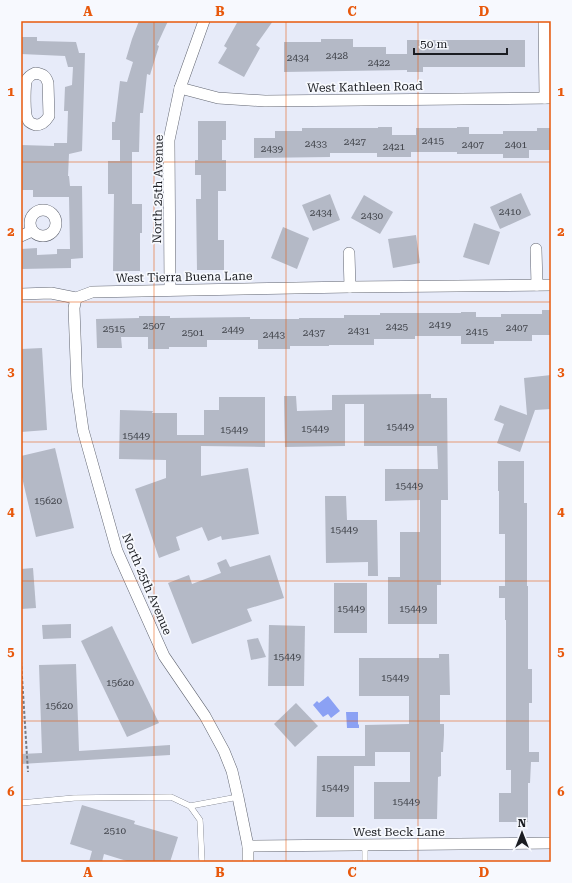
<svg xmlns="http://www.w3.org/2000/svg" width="572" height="883" font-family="'Roboto Serif',serif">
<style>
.water{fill:#8ba1f4}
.building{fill:#b4b9c6}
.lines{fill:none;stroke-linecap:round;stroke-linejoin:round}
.service-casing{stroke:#626672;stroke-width:6}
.minor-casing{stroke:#626672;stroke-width:12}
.path{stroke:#787b84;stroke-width:2;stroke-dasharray:3 2;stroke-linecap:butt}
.service{stroke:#fff;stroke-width:5.5}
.minor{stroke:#fff;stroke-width:11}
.grid{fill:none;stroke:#e8590c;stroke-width:1;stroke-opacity:0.55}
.labels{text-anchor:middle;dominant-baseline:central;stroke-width:3.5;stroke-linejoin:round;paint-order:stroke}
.number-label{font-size:10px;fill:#41444b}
.street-label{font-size:12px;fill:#1b1d22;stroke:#f7f9fe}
.neatline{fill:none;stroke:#e8590c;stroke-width:1.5}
.grid-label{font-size:13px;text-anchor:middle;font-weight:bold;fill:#e8590c}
</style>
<rect width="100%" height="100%" fill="#e7ebf9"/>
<g class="water">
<polygon points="328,696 340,711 331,718 328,714 323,717 313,705 317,701 319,703"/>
<polygon points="346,712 358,712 358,724 359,725 359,728 347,728"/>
</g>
<g class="building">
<polygon points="139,21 168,21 157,45 159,46 150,75 147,74 143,113 140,113 139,152 132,152 132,204 142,204 142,233 140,233 140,271 113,271 114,194 108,194 108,161 120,161 120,140 112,140 112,122 115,122 120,81 127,82 133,62 126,59 132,39"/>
<polygon points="238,21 273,21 256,45 260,48 244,77 218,63 227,48 224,46"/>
<polygon points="21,37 37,37 37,41 76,42 79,53 85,53 82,151 69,154 68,176 69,176 70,186 82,186 83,258 71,259 71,268 21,269 21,249 37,248 37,255 57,254 57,249 70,249 69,197 33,197 33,190 21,190 21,145 54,146 54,143 67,143 68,111 64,111 65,87 72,85 73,67 68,67 65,56 21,54"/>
<polygon points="321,39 353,39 353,47 386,47 386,54 407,54 407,40 525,40 525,67 423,67 423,72 407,72 407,70 284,72 284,42 321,42"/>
<polygon points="198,121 226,121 226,140 222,140 222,160 226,160 226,191 218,191 218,240 224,240 224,270 197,270 196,199 201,199 201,175 195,175 195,160 198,160"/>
<polygon points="378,127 392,127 392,135 416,135 416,128 457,128 457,127 469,127 469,134 503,134 503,131 537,131 537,128 551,128 551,150 529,150 529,158 503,158 503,154 457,154 457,152 411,152 411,157 377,157 377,153 330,153 330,157 254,158 254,138 275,138 275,131 302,131 302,128 378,128"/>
<polygon points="521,193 531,215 500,229 490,207"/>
<polygon points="330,194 340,220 313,231 302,205"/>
<polygon points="364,195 393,212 380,234 351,218"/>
<polygon points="474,223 500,232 489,265 463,257"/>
<polygon points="283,227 309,238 297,269 271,258"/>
<polygon points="416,235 420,263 393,268 388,239"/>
<polygon points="542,310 551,310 551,335 532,335 532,341 494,341 494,344 461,344 461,336 415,336 415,339 374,339 374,345 329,345 329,346 290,346 290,349 258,349 258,340 207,340 207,347 169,347 169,349 148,349 148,337 121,337 122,348 97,348 96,319 139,318 139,316 170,316 170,318 250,317 250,319 299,319 299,318 344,318 344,315 380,315 380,313 461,313 461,312 476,312 476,317 501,317 501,314 542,314"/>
<polygon points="42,348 47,430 21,432 21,349"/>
<polygon points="551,375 551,409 535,410 520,452 497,443 504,424 494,420 500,405 527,415 524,378"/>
<polygon points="431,394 431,398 447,398 448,500 441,500 441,585 437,585 437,624 388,624 388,577 400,577 400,532 420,532 420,500 385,501 385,469 438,469 437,446 364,446 364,404 345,404 345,446 285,447 284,396 296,396 297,411 332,410 332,395"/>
<polygon points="219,397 265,397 265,447 201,446 201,476 248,468 259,534 222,540 221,536 208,541 202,527 176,537 180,550 159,558 135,489 166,478 166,460 119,459 120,410 153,411 152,413 177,413 177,435 204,435 204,410 219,410"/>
<polygon points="55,448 74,528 36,537 21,473 21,456"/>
<polygon points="498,461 524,461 524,503 527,503 527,586 528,586 528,669 532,669 532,703 529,703 529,752 539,752 539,762 531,762 530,783 528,783 528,822 499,822 499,793 511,793 511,770 506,770 506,620 505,620 505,598 499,598 499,586 505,586 505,534 499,534 499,491 498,491"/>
<polygon points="325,496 346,496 347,520 377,520 378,576 368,576 368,562 326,563"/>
<polygon points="270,555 284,598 247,609 252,621 192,644 168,583 189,575 192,584 221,573 217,563 226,559 230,567"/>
<polygon points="33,568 36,608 21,609 21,569"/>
<rect x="334" y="583" width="33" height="50"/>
<polygon points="71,624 71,638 43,639 42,625"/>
<polygon points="269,625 305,626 304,686 268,686"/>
<polygon points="112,626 159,723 127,737 81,641"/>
<polygon points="258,638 266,657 251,660 247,640"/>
<polygon points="439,654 449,654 450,695 440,695 440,724 444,724 444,735 443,752 441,752 441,776 438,777 437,819 374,819 374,782 410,782 410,752 375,752 375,766 354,766 354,817 316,817 317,756 365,756 365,725 409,724 409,696 359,696 359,658 439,658"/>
<polygon points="76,664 79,751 170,745 170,755 21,764 21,754 42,753 39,665"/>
<polygon points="296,703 318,726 295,747 274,724"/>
<polygon points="82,805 135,821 134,824 178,837 170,862 130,862 104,854 102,862 89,862 92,851 70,844"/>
</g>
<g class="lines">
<g class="service-casing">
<g id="service">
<polyline points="21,803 74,798 171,797 190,806 200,820 202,862"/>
<polyline points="190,806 238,797"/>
<polyline points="365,862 365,845"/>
</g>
</g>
<g class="minor-casing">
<g id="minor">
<polyline points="544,21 545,98"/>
<path d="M35,73C43,74 46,76 48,83L49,116C46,121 42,125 36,125C33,124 29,123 28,120C24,115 25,89 26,81C28,77 30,75 35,73Z"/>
<polyline points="180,88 218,98 265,101 551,98"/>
<circle cx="43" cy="223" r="13"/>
<polyline points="21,236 32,231"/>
<polyline points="536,249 537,285"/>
<polyline points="349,253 350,287"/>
<polyline points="170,290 169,140 180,88 204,21"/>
<polyline points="21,294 51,293 76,298 92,292 350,287 551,285"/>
<polyline points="76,298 74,308 77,387 83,430 117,551 164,656 205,716 224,751 232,771 238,797 248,846 248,862"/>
<polyline points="248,846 551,843"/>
</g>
</g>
<polyline class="path" points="21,661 28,772"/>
<use href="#service" class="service"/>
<use href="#minor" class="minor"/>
</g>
<path class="grid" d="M154,21V862M286,21V862M418,21V862M21,162H551M21,302H551M21,442H551M21,581H551M21,721H551"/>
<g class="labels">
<g class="number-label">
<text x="337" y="55">2428</text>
<text x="298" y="57">2434</text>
<text x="379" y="62">2422</text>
<text x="433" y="140">2415</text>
<text x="355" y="141">2427</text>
<text x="316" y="143">2433</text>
<text x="473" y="144">2407</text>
<text x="516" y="144">2401</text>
<text x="394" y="146">2421</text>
<text x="272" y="148">2439</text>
<text x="510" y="211">2410</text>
<text x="321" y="212">2434</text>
<text x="372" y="215">2430</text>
<text x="440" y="324">2419</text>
<text x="154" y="325">2507</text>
<text x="397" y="326">2425</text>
<text x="517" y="327">2407</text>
<text x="114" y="328">2515</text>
<text x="233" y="329">2449</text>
<text x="359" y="330">2431</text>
<text x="477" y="331">2415</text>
<text x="193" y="332">2501</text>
<text x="314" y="332">2437</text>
<text x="274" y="334">2443</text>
<text x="400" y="426">15449</text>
<text x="315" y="428">15449</text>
<text x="234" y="429">15449</text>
<text x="136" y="435">15449</text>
<text x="409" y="485">15449</text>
<text x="48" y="500">15620</text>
<text x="344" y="529">15449</text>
<text x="351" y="608">15449</text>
<text x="413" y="608">15449</text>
<text x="287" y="656">15449</text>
<text x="395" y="677">15449</text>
<text x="120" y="682">15620</text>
<text x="59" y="705">15620</text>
<text x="335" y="787">15449</text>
<text x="406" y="801">15449</text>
<text x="115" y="830">2510</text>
</g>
<g class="street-label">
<text transform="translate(365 87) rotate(-1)">West Kathleen Road</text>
<text transform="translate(158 189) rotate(-89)">North 25th Avenue</text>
<text transform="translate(184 277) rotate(-1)">West Tierra Buena Lane</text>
<text transform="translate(147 584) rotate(67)">North 25th Avenue</text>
<text x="399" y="832">West Beck Lane</text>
</g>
</g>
<rect width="572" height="883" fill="none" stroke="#f7f9fe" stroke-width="44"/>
<g transform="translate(522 833)" stroke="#f7f9fe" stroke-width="3" paint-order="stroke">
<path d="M0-3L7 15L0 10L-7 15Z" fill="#1b1d22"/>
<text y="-6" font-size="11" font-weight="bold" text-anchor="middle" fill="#1b1d22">N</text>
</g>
<path d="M414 48v6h93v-6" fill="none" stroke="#1b1d22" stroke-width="2"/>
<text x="420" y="48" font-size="12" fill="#1b1d22" stroke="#f7f9fe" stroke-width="3" paint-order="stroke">50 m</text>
<rect x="22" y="22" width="528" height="839" class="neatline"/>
<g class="grid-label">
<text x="88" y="16">A</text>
<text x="220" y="16">B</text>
<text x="352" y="16">C</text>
<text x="484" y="16">D</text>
<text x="11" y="96">1</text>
<text x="561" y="96">1</text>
<text x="11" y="236">2</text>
<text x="561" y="236">2</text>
<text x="11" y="376">3</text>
<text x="561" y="376">3</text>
<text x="11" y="516">4</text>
<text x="561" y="516">4</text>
<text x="11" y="656">5</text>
<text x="561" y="656">5</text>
<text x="11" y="796">6</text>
<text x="561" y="796">6</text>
<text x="88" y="877">A</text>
<text x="220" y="877">B</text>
<text x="352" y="877">C</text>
<text x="484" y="877">D</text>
</g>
</svg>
